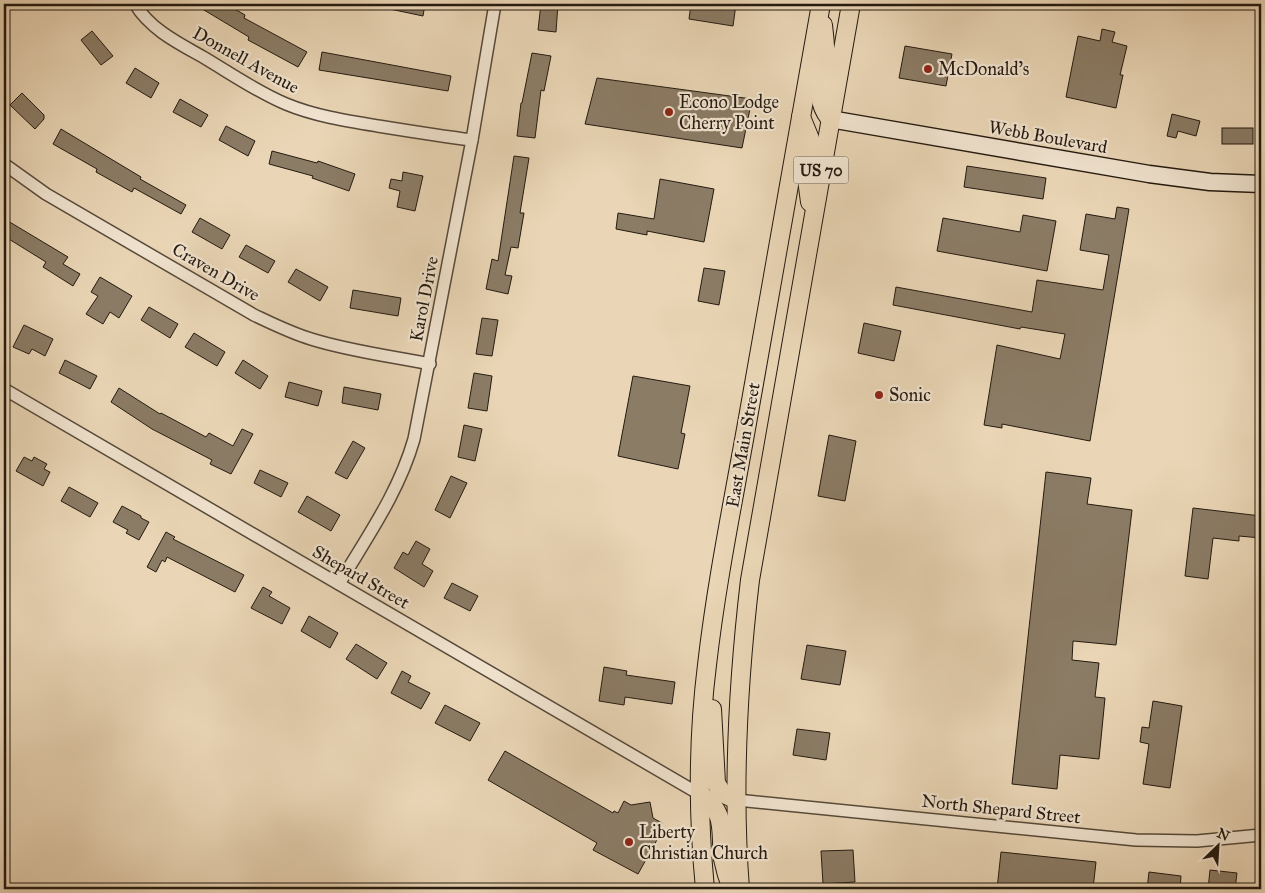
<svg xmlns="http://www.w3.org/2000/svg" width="1265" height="893" font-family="'IM FELL Great Primer',serif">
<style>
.building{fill:#8b7c66;stroke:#241a10}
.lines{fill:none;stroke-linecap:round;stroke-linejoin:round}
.street-casing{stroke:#56493a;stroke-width:14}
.secondary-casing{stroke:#241a10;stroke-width:19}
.primary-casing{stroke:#241a10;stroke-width:20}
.street{stroke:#f1e4d0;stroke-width:11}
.secondary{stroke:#f1e4d0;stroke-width:16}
.primary{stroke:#ead6b6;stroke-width:18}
.poi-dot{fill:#8f2418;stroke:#f1e4d0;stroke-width:2}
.labels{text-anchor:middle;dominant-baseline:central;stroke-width:4.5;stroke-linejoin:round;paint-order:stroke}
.shield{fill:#f1e4d0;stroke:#62574a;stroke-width:1}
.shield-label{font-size:16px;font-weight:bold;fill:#241a10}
.street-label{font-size:18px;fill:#241a10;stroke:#f1e4d0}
.poi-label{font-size:18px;fill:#241a10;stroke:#f1e4d0;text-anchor:start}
</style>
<rect width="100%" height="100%" fill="#ead6b6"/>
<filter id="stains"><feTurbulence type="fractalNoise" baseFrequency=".004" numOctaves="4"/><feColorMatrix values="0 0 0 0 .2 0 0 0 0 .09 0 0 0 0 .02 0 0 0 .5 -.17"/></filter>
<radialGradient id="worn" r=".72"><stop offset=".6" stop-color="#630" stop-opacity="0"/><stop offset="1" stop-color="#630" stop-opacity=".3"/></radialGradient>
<g class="building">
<polygon points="194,4 226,4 245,15 244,18 307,52 298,67 248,40 249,37"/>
<polygon points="385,4 425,4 423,16 385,8"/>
<polygon points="541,4 558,4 556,32 538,30"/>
<polygon points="691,4 736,4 733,26 689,19"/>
<polygon points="1102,29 1115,32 1112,42 1127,46 1120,75 1123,75 1116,108 1066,97 1078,36 1100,41"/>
<polygon points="92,31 113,56 101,65 81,40"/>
<polygon points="905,46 952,54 946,86 899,78"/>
<polygon points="322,52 451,76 448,91 319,70"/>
<polygon points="532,53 551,56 544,91 541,90 535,138 517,136 521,103 522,103"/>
<polygon points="135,68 159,83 151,98 126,83"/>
<polygon points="597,78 752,99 742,148 585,124"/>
<polygon points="22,93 44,115 44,119 35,129 10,105"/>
<polygon points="180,99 208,115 201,127 173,112"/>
<polygon points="1172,114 1200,121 1196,136 1178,131 1176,138 1167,136"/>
<polygon points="226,126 255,141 248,156 219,140"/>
<rect x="1222" y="128" width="31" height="16"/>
<polygon points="61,129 141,177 140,179 186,205 181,214 134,188 132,192 96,172 97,169 53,144"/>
<polygon points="272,151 317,163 318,161 355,174 349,191 312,178 313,176 269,164"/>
<polygon points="514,156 529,158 520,213 524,213 518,248 511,247 505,275 512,276 508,294 486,289 492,259 498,261"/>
<polygon points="967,166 1046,178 1043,199 964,187"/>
<polygon points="403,172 423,176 415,211 397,207 400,191 389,188 391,179 402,181"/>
<polygon points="660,179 714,189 704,242 647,231 647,235 616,229 618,213 654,219"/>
<polygon points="1117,207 1129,209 1090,441 1002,424 1002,428 984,425 997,345 1060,359 1065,334 1021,327 1020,329 893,305 896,287 1032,312 1037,280 1103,290 1109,255 1080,250 1086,214 1115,219"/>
<polygon points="1023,215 1056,221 1047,271 937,251 943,218 1020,232"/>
<polygon points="200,218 230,235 222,249 192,232"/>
<polygon points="8,221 68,257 63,264 80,274 73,286 43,267 46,262 4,236 4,227"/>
<polygon points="246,245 275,261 268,273 239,257"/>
<polygon points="704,268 725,271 719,305 698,301"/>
<polygon points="296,269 328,287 320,301 288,282"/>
<polygon points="100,277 132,296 119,318 110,312 103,324 86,314 98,296 91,292"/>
<polygon points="353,290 401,298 398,316 350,308"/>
<polygon points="149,307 178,324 170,338 141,320"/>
<polygon points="482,318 498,320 492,356 476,354"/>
<polygon points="864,323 901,331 894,361 858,353"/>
<polygon points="24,325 53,339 45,356 32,349 29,354 13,347"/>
<polygon points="194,333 225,352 217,366 185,347"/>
<polygon points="65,360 97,376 90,389 59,373"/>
<polygon points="243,360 268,376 260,389 235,373"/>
<polygon points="474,373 492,376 487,411 468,408"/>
<polygon points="633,376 690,386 681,433 685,434 678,469 618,456"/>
<polygon points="289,382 322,391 318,406 285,397"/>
<polygon points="344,387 381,394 378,410 342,403"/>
<polygon points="119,388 160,414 161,413 206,437 209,433 233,446 242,429 253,434 231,474 210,464 212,460 152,429 111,402"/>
<polygon points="464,425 482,429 475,461 458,457"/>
<polygon points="829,435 856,441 845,501 818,496"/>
<polygon points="353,441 365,448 347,479 335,473"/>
<polygon points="24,457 32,461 34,457 47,464 44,469 50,472 43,486 16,471"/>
<polygon points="260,470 288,483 281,497 254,483"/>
<polygon points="1046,472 1091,478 1087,504 1132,510 1116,645 1073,641 1072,660 1099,663 1095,697 1105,698 1099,759 1060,755 1057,789 1012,784"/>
<polygon points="451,476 467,483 450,518 435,510"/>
<polygon points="69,487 98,503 90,517 61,501"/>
<polygon points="307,496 340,515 331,531 298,512"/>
<polygon points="122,506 141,516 141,518 149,522 139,540 126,533 128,530 113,522"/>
<polygon points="1193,508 1261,516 1261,538 1239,536 1239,541 1213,538 1208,579 1185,576"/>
<polygon points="166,532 175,537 173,539 244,575 235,592 167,557 165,562 162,560 156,572 147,567"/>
<polygon points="416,541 430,549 422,564 433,571 424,587 394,568 403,552 408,555"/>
<polygon points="452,583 478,596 470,611 444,598"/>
<polygon points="263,587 272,592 269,596 290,608 282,624 251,608"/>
<polygon points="309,616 338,633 330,648 301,631"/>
<polygon points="356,644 387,663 377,679 346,659"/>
<polygon points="807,645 846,651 840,685 801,679"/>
<polygon points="604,667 627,671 626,675 675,682 672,704 625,697 624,705 599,701"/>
<polygon points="402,671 411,676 408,682 430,693 421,709 391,693"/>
<polygon points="1153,701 1182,706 1170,788 1143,784 1149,744 1140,742 1142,727 1149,728"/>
<polygon points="445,705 480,723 470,741 435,723"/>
<polygon points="797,729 830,733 826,760 793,755"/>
<polygon points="505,751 613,813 614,811 618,813 624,801 631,805 650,802 653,818 662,823 655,837 658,838 638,874 593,850 597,843 488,780"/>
<polygon points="853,850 855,882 823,884 821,851"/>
<polygon points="1001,852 1096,862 1093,889 997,889"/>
<polygon points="1210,870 1237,873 1235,889 1208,889"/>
<polygon points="1149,872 1181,876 1180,889 1147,889"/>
</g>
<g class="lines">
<g class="street-casing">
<g id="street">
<path d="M135,4C150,29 178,43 203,57C230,73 257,92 286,104C315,116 347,121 378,126C409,131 440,136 472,140"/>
<path d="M4,164L46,194L254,315C273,324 291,333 311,339C349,351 390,356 430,364"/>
<polyline points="4,389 701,795"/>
<path d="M339,584C367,537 399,492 414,439L472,140L495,4"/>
<polyline points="737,800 1136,840 1197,841 1261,835"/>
</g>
</g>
<g class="secondary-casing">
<polyline id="secondary" points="830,119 1149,174 1210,182 1261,184"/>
</g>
<g class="primary-casing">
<g id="primary">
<path d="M823,25C824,36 826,47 825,58C823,82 813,97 830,119"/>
<polyline points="801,117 810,139 807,179 810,202"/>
<polyline points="712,709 716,783 722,793 737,800"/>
<path d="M701,795C727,813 720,831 723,859C725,869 728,879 732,889"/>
<path d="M705,889C698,817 698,737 707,665C716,586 732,507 746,429C771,287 796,146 821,4"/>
<path d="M740,889C732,786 738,682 750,580L851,4"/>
</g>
</g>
<use href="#street" class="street"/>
<use href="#secondary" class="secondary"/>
<use href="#primary" class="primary"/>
</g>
<g class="poi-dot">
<circle cx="928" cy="69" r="5"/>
<circle cx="669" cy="112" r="5"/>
<circle cx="879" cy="395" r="5"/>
<circle cx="629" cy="842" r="5"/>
</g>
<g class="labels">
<rect class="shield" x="793.5" y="156.5" width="55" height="27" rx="4"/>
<g class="shield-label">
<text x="821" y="170">US 70</text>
</g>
<g class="street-label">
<text transform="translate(246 60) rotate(29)">Donnell Avenue</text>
<text transform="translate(1048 137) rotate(10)">Webb Boulevard</text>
<text transform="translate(216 272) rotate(30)">Craven Drive</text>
<text transform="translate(424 299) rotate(-79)">Karol Drive</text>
<text transform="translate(743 445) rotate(-80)">East Main Street</text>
<text transform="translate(361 577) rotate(30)">Shepard Street</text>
<text transform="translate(1001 809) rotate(6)">North Shepard Street</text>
</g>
<g class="poi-label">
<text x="938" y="69">McDonald's</text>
<text x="679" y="102">Econo Lodge<tspan x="679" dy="21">Cherry Point</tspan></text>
<text x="889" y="395">Sonic</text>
<text x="639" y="832">Liberty<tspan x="639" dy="21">Christian Church</tspan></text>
</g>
</g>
<rect width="1265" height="893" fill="none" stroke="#ead6b6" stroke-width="20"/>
<rect x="5" y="5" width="1255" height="883" fill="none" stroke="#241a10" stroke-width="2.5"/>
<rect x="10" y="10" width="1245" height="873" fill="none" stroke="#241a10"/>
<g transform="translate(1218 846) rotate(25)" stroke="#f1e4d0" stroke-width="4" paint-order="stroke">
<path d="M0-4L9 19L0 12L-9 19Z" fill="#241a10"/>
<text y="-8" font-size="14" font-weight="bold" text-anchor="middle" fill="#241a10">N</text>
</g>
<rect width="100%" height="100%" filter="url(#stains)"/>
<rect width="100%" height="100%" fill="url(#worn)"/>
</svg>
